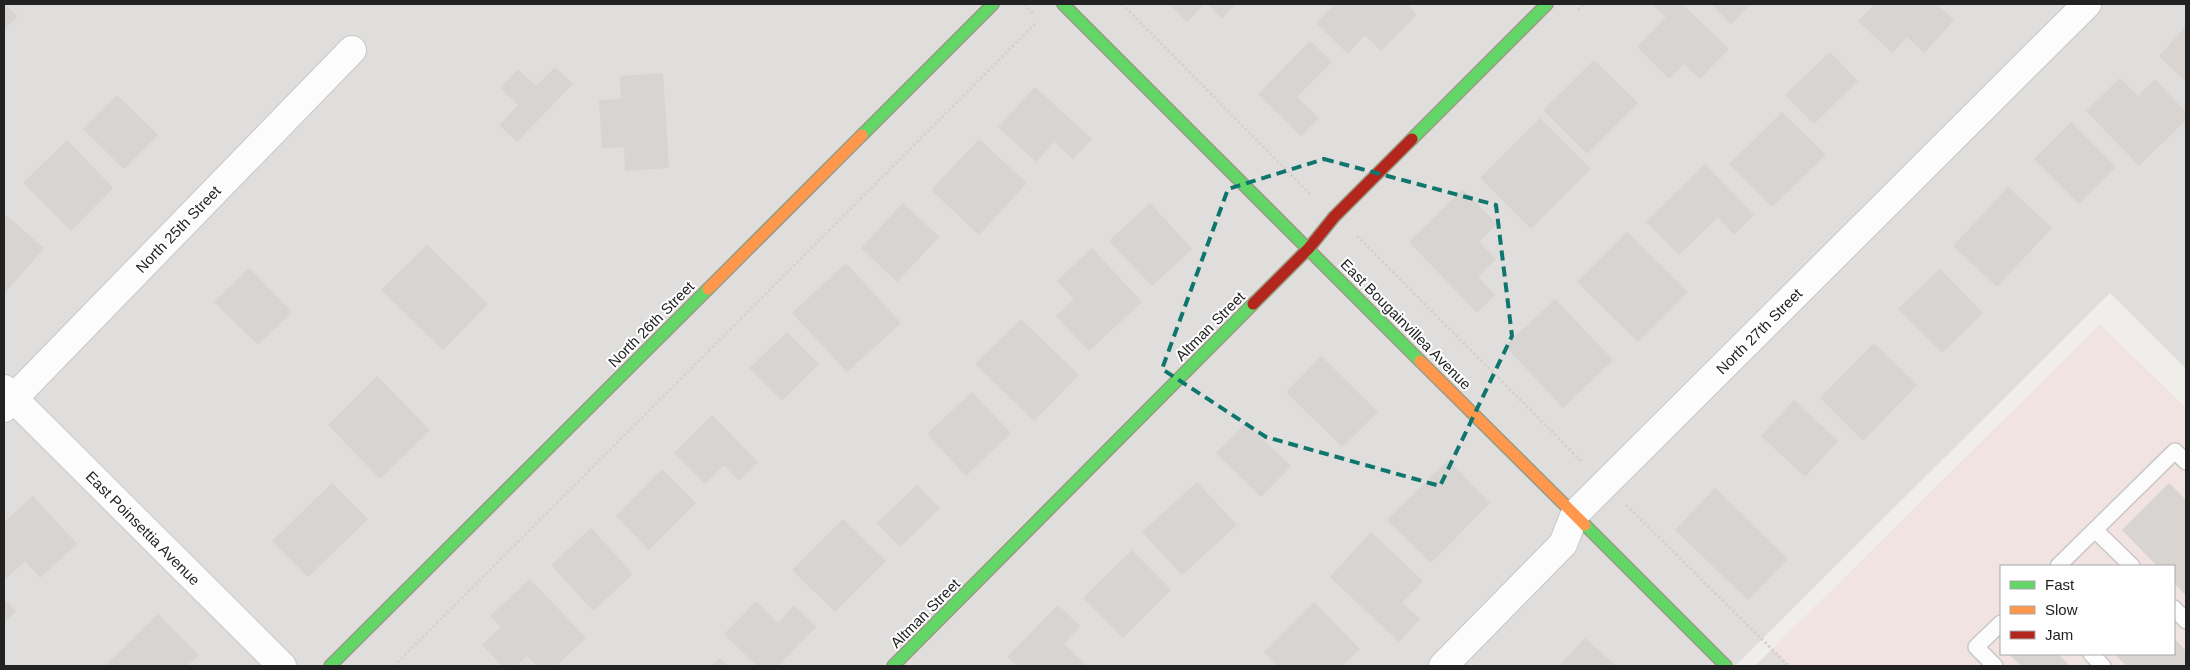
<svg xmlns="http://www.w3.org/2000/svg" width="2190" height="670" font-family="Helvetica,sans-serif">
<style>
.residential{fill:#dfdedc}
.commercial{fill:#f1e3e1;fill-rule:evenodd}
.building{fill:#d7d4d2}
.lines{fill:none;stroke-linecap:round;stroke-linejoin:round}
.lane-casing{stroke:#c9c8c7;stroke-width:18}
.street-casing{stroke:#c9c8c7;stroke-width:30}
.fast-casing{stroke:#999a82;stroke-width:14}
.slow-casing{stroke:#999a82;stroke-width:14}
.jam-casing{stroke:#999a82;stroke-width:14}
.path{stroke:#dccecd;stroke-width:3;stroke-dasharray:2.5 2.5;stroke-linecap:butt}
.lane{stroke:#fdfcfc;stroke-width:15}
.street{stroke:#fdfcfc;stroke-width:28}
.fast{stroke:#63d668;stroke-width:11}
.slow{stroke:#ff974d;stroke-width:11}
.jam{stroke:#b3261e;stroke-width:11}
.marked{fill:none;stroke:#0f766e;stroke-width:4;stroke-dasharray:10 6;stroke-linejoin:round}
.labels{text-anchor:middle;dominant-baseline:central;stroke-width:4;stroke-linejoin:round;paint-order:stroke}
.street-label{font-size:15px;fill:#222;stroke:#fff}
</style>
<rect width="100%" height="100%" fill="#f0eeeb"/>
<g class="residential">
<polygon points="4,4 2186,4 2186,369 2110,293 1735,666 4,666"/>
<polygon points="1772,649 1790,666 1755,666"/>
</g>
<path class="commercial" d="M2100,324L2186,408V666H1790L1772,649ZM2001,566H2174V654H2001Z"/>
<g class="building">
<polygon points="4,4 18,16 4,30"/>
<polygon points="1169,4 1204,4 1187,22"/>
<polygon points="1207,4 1236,4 1222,18"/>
<polygon points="1335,4 1407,4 1417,15 1381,51 1365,35 1348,54 1316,23"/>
<polygon points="1652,4 1682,4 1729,49 1700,79 1684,64 1669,79 1637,47 1666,17"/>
<polygon points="1711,4 1751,4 1731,24"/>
<polygon points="1875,4 1936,4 1954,20 1924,53 1907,37 1892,53 1858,21"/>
<polygon points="2186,26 2186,82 2159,56"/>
<polygon points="1310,41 1332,62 1297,97 1319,118 1301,136 1258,94"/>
<polygon points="1830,52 1858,81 1814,124 1785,95"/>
<polygon points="1594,60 1638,103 1587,154 1543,110"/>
<polygon points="555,67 573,84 517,142 499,125 518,105 500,88 518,69 536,86"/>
<polygon points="663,73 669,168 625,171 624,147 602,148 599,100 621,99 620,76"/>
<polygon points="2120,78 2138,96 2155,79 2186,112 2186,120 2139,166 2086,111"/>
<polygon points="1035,87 1092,139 1073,159 1054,142 1036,162 998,127"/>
<polygon points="117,95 158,135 124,169 83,129"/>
<polygon points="1782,112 1826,155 1772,207 1729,164"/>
<polygon points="1540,118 1591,169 1531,229 1480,178"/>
<polygon points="2071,122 2116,167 2079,204 2034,159"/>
<polygon points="979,139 1027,183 979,235 931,190"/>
<polygon points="67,140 113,188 71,231 23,183"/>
<polygon points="1705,164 1754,215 1734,235 1718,217 1679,255 1646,222"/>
<polygon points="2008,187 2052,228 1997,287 1953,246"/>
<polygon points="1463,189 1497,224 1479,242 1496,259 1478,277 1495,295 1477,313 1409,242"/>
<polygon points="903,203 939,237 897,282 861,248"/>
<polygon points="1150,203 1192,249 1152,286 1109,241"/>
<polygon points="7,216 44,248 4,294 4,220"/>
<polygon points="1627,232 1688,292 1638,342 1577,282"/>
<polygon points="427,245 488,304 443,350 381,290"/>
<polygon points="1092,248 1142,302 1089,351 1056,316 1074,299 1057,281"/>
<polygon points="846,263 901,323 847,372 792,313"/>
<polygon points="249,268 292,312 258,345 214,302"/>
<polygon points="1940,269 1983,313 1942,353 1898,309"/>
<polygon points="1555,299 1613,360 1563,408 1505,346"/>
<polygon points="1021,319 1079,375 1034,421 975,364"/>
<polygon points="787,332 819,364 782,401 749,368"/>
<polygon points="1874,343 1917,385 1863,441 1820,398"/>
<polygon points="1321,356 1378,412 1342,447 1286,392"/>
<polygon points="377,376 430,430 380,479 328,425"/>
<polygon points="972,392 1011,433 966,476 927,434"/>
<polygon points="1794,400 1838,441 1805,477 1761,436"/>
<polygon points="712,415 758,462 739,481 724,465 705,484 674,453"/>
<polygon points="1246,423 1291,466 1261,497 1216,453"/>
<polygon points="1448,460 1490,503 1431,563 1387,520"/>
<polygon points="662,469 696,503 649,550 616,516"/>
<polygon points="1197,482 1237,525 1182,575 1142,532"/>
<polygon points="332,483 368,519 308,577 272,541"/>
<polygon points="2169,483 2186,500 2186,595 2174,583 2174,566 2157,566 2122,530"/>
<polygon points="917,485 940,508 900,547 877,523"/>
<polygon points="1715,488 1788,559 1748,600 1675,530"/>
<polygon points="33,496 77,544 40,578 25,561 7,578 4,575 4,522"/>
<polygon points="843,519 886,561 835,612 792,570"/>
<polygon points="591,528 633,574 593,611 551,565"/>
<polygon points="1371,532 1423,581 1402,603 1420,619 1399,642 1330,577"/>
<polygon points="1132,550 1171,590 1123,638 1083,598"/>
<polygon points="530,579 586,638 556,666 536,666 527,656 516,666 502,666 482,645 501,627 490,616"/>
<polygon points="4,599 16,611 4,623"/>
<polygon points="756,601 778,623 794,605 816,627 778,666 757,666 724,634"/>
<polygon points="1314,602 1360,649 1342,666 1277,666 1264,652"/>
<polygon points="1058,605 1080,626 1064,644 1086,665 1017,666 1007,657"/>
<polygon points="158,614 199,655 187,666 105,666"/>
<polygon points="1585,638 1616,666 1559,666"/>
<polygon points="2174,638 2186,651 2186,666 2127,666 2114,654 2174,654"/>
<polygon points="2009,654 2058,654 2070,666 2021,666"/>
<polygon points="720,658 728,666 711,666"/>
</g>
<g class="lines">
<g class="lane-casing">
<g id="lane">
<polyline points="2095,530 2132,566"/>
<polyline points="2058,566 2175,451 2186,462"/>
<polyline points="2174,608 2186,621"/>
<polyline points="2091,654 2103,666"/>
<polyline points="1995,666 1976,647 2001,623"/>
</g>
</g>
<g class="street-casing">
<g id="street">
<polyline points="4,389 282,666"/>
<polyline points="4,408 352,50"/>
<polyline points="1443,666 1563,544 1575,514 2087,4"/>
</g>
</g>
<g class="fast-casing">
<g id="fast">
<polyline points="1063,4 1420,361"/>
<polyline points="862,135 993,4"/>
<polyline points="1412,139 1547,4"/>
<polyline points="1585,525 1726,666"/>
<polyline points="330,666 708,289"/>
<polyline points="893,666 1253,304"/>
</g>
</g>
<g class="slow-casing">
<g id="slow">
<polyline points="708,289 862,135"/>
<polyline points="1420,361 1585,525"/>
</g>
</g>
<g class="jam-casing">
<polyline id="jam" points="1253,304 1309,248 1334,217 1412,139"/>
</g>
<g class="path">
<polyline points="1024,4 1034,14"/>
<polyline points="1122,4 1312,196"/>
<polyline points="1578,10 1584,4"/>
<polyline points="1357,236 1582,462"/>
<polyline points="1626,505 1789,666"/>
<polyline points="394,666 1037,22"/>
</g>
<use href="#lane" class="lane"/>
<use href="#street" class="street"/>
<use href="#fast" class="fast"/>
<use href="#slow" class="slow"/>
<use href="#jam" class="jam"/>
</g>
<path class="marked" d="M1324,159L1496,205L1512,336L1440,486L1266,437L1162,369L1228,189Z"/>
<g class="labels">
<g class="street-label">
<text transform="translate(178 229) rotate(-46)">North 25th Street</text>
<text transform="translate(651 324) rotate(-45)">North 26th Street</text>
<text transform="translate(1406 324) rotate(45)">East Bougainvillea Avenue</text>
<text transform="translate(1210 326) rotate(-45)">Altman Street</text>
<text transform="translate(1759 331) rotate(-45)">North 27th Street</text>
<text transform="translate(143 528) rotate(45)">East Poinsettia Avenue</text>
<text transform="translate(925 613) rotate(-45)">Altman Street</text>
</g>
</g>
<rect width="2190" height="670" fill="none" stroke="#222222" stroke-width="10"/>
<rect x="2000" y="565" width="175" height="90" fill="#ffffff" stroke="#a7a7a7"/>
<rect x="2010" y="581" width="25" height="8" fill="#63d668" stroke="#a7a7a7"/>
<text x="2045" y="590" font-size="15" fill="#222222">Fast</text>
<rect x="2010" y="606" width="25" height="8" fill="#ff974d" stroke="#a7a7a7"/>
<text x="2045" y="615" font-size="15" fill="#222222">Slow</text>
<rect x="2010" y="631" width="25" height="8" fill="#b3261e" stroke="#a7a7a7"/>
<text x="2045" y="640" font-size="15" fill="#222222">Jam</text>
</svg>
